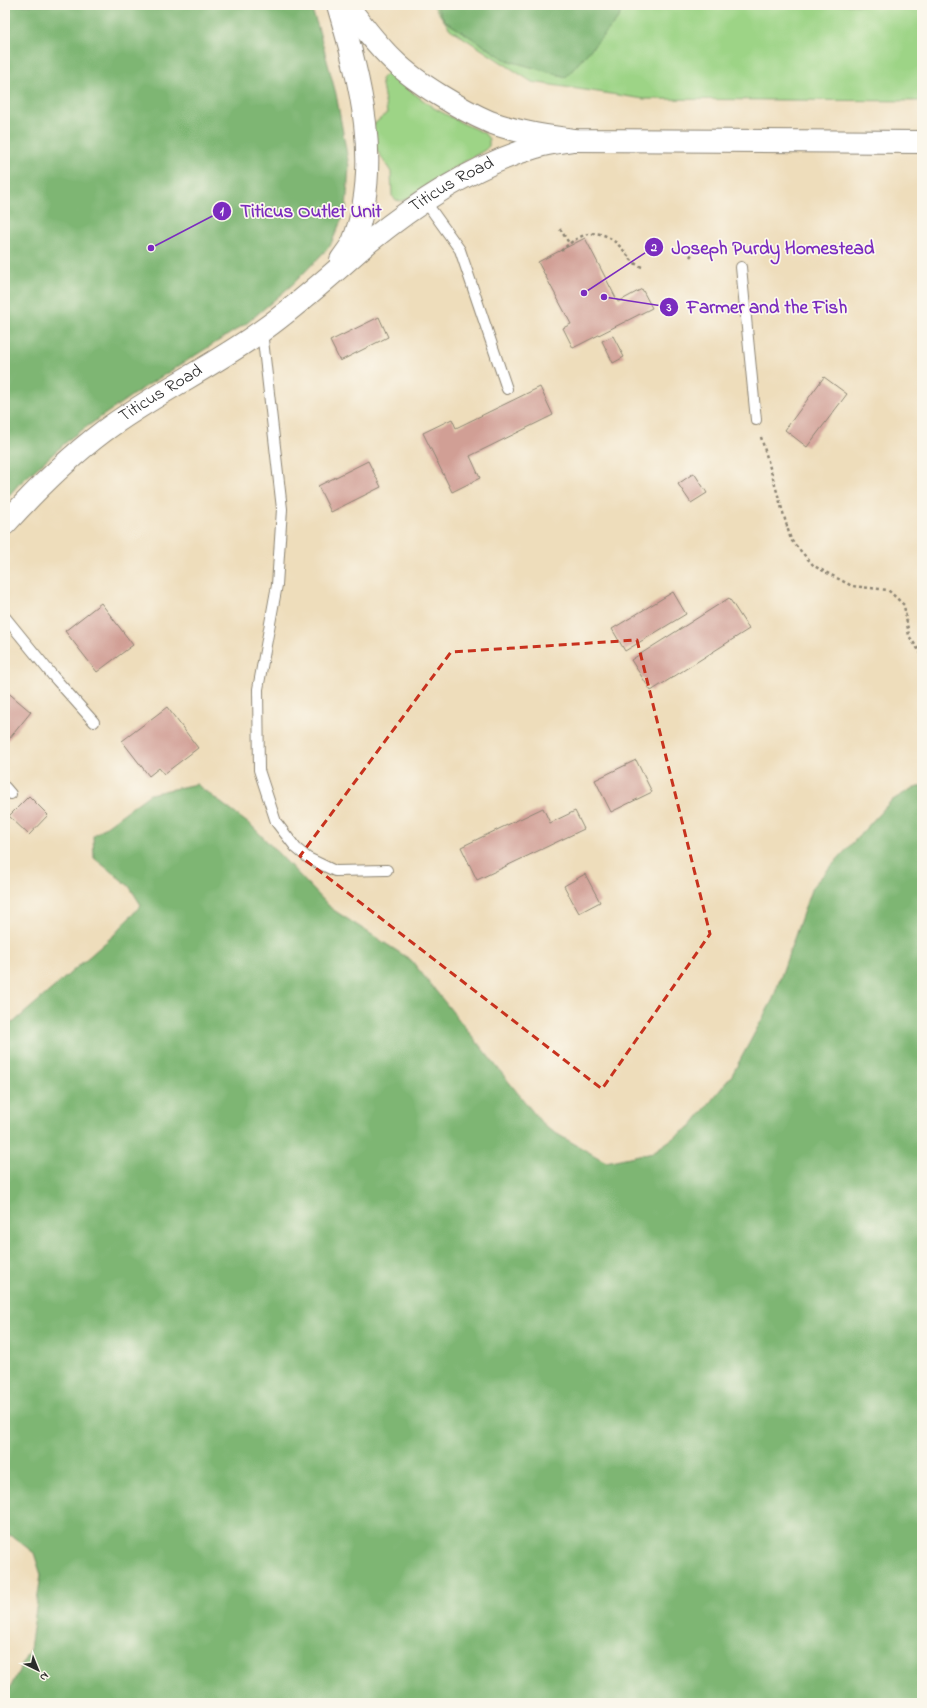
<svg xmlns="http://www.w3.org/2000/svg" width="927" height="1708" font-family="'Indie Flower',sans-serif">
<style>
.green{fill:#9dd486;stroke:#648058}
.forest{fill:#7eb673;stroke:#54704f}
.building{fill:#d19f95}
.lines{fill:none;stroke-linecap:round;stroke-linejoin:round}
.service-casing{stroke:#8c8473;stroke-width:12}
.secondary-casing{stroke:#8c8473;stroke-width:24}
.path{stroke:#8c8473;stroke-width:2.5;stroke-dasharray:3 3;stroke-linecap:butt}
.service{stroke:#fff;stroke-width:10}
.secondary{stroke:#fff;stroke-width:22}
.marked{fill:none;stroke:#c8321e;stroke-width:3;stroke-dasharray:8 5;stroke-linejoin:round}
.labels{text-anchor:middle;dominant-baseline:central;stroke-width:3.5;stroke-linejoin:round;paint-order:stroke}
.street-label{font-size:18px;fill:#2b2b2b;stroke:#fbf7ec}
.leader{fill:none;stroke:#7b2cbf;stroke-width:1.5}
.callout-dot{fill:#7b2cbf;stroke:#fbf7ec;stroke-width:1.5}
.mark-label{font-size:12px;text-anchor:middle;font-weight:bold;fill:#fff}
.callout-label{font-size:19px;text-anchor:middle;font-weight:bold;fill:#7b2cbf;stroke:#fbf7ec;stroke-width:3.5;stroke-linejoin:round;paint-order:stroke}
</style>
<rect width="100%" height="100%" fill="#fbf7ec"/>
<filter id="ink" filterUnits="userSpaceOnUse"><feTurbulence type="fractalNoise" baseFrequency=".025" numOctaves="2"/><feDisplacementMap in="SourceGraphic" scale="8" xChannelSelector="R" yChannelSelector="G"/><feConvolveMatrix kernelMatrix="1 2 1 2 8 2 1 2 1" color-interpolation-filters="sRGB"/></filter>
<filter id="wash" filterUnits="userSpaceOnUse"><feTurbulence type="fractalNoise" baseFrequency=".012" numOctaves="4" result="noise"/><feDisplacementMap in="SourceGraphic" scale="16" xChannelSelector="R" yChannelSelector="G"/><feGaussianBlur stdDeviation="0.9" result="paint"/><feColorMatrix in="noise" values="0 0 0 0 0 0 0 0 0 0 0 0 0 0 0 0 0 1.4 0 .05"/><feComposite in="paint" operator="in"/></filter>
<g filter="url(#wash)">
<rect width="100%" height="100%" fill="#edb"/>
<g class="green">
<polygon points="433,5 922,5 922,101 644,99 532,82 450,29"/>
<polygon points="387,73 393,75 412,92 434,108 462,123 484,133 489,139 489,146 485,150 441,175 405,200 400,201 396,200 392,196 391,172 365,132 387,113 381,79"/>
</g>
<g class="forest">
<polygon points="5,5 310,5 318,27 336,94 349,166 346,210 330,246 293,284 247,323 137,392 72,437 18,485 5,500"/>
<polygon points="436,5 622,5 619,18 566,77 506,60 445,21"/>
<polygon points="196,784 253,827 332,909 411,960 545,1127 606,1162 653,1152 691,1126 732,1075 773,999 812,887 891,801 911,789 922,786 922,1703 5,1703 5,1698 30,1649 41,1575 34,1553 12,1536 5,1534 5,1025 14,1022 114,935 141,905 129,886 94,858 93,836 150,794"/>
</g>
<g id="blocks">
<g class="building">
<polygon points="585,238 618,302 642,289 652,308 573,348 563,328 571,324 538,262"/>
<polygon points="379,317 388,337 340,361 330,341"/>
<polygon points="613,336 624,357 613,363 602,341"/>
<polygon points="824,377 847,394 807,447 785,430"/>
<polygon points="540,387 553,415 470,456 480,478 452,492 423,433 452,419 456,428"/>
<polygon points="368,461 381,487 331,512 318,486"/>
<polygon points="694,473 707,493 691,503 678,484"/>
<polygon points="673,592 686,614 625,651 612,629"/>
<polygon points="729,598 749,629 651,691 631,660"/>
<polygon points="101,603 133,645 97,672 65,631"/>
<polygon points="5,690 31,712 5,744"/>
<polygon points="167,707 198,748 164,774 159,768 149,776 122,741"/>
<polygon points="636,760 652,792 611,812 595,780"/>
<polygon points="29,796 48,815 29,835 9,816"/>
<polygon points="543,808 550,823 575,811 584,829 477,880 461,847"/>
<polygon points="585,874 600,902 579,913 564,886"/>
</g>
</g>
</g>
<g filter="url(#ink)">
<use href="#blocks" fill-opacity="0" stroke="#8c8473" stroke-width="1"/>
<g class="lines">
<g class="service-casing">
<g id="service">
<polyline points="425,201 460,250 507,389"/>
<polyline points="741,267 756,420"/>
<polyline points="262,331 282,509 277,585 258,689 259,770 276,822 296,848 308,858 335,871 387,870"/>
<polyline points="5,617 53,676 94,722"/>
<polyline points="5,787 11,794"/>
</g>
</g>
<g class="secondary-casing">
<g id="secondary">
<path d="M338,5C360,80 383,166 353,242C350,248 345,254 341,260"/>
<path d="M347,5C362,25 376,44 394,61C416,83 462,110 490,122C516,132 546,136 573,140L922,142"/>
<path id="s1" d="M5,524C35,491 68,458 104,431C154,394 212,367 263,330C301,303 335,271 370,241C419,201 474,165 536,147C548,143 561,142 573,140"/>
</g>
</g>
<g class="path">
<polyline points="560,229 569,243"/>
<path d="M561,251C584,229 603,226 624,251C630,258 633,264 642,267"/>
<polyline points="690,257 698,245"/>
<polyline points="761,437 791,540 814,566 852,586 888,590 904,605 909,636 922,655"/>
</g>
<use href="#service" class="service"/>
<use href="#secondary" class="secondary"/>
</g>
</g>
<path class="marked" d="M637,640L710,934L602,1089L300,856L451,652Z"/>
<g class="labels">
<g class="street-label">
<text stroke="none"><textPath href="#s1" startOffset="563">Titicus Road</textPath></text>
<text stroke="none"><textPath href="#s1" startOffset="204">Titicus Road</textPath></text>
</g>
</g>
<path class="leader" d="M151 248L222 211M584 293L654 247M604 297L669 307"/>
<g class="callout-dot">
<circle cx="151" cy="248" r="4"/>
<circle cx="584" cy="293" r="4"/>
<circle cx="604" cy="297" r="4"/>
<circle cx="222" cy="211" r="10"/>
<circle cx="654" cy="247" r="10"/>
<circle cx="669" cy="307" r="10"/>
</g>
<g class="mark-label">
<text x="222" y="215">1</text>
<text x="654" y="251">2</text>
<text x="669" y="311">3</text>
</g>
<g class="callout-label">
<text x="311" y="217">Titicus Outlet Unit</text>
<text x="773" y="254">Joseph Purdy Homestead</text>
<text x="767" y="313">Farmer and the Fish</text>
</g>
<rect width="927" height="1708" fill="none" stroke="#fbf7ec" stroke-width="20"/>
<g transform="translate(38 1670) rotate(137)" stroke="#fbf7ec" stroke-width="3" paint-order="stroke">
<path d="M0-3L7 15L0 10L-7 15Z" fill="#2b2b2b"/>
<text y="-6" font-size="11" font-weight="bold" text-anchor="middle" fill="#2b2b2b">N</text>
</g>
</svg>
